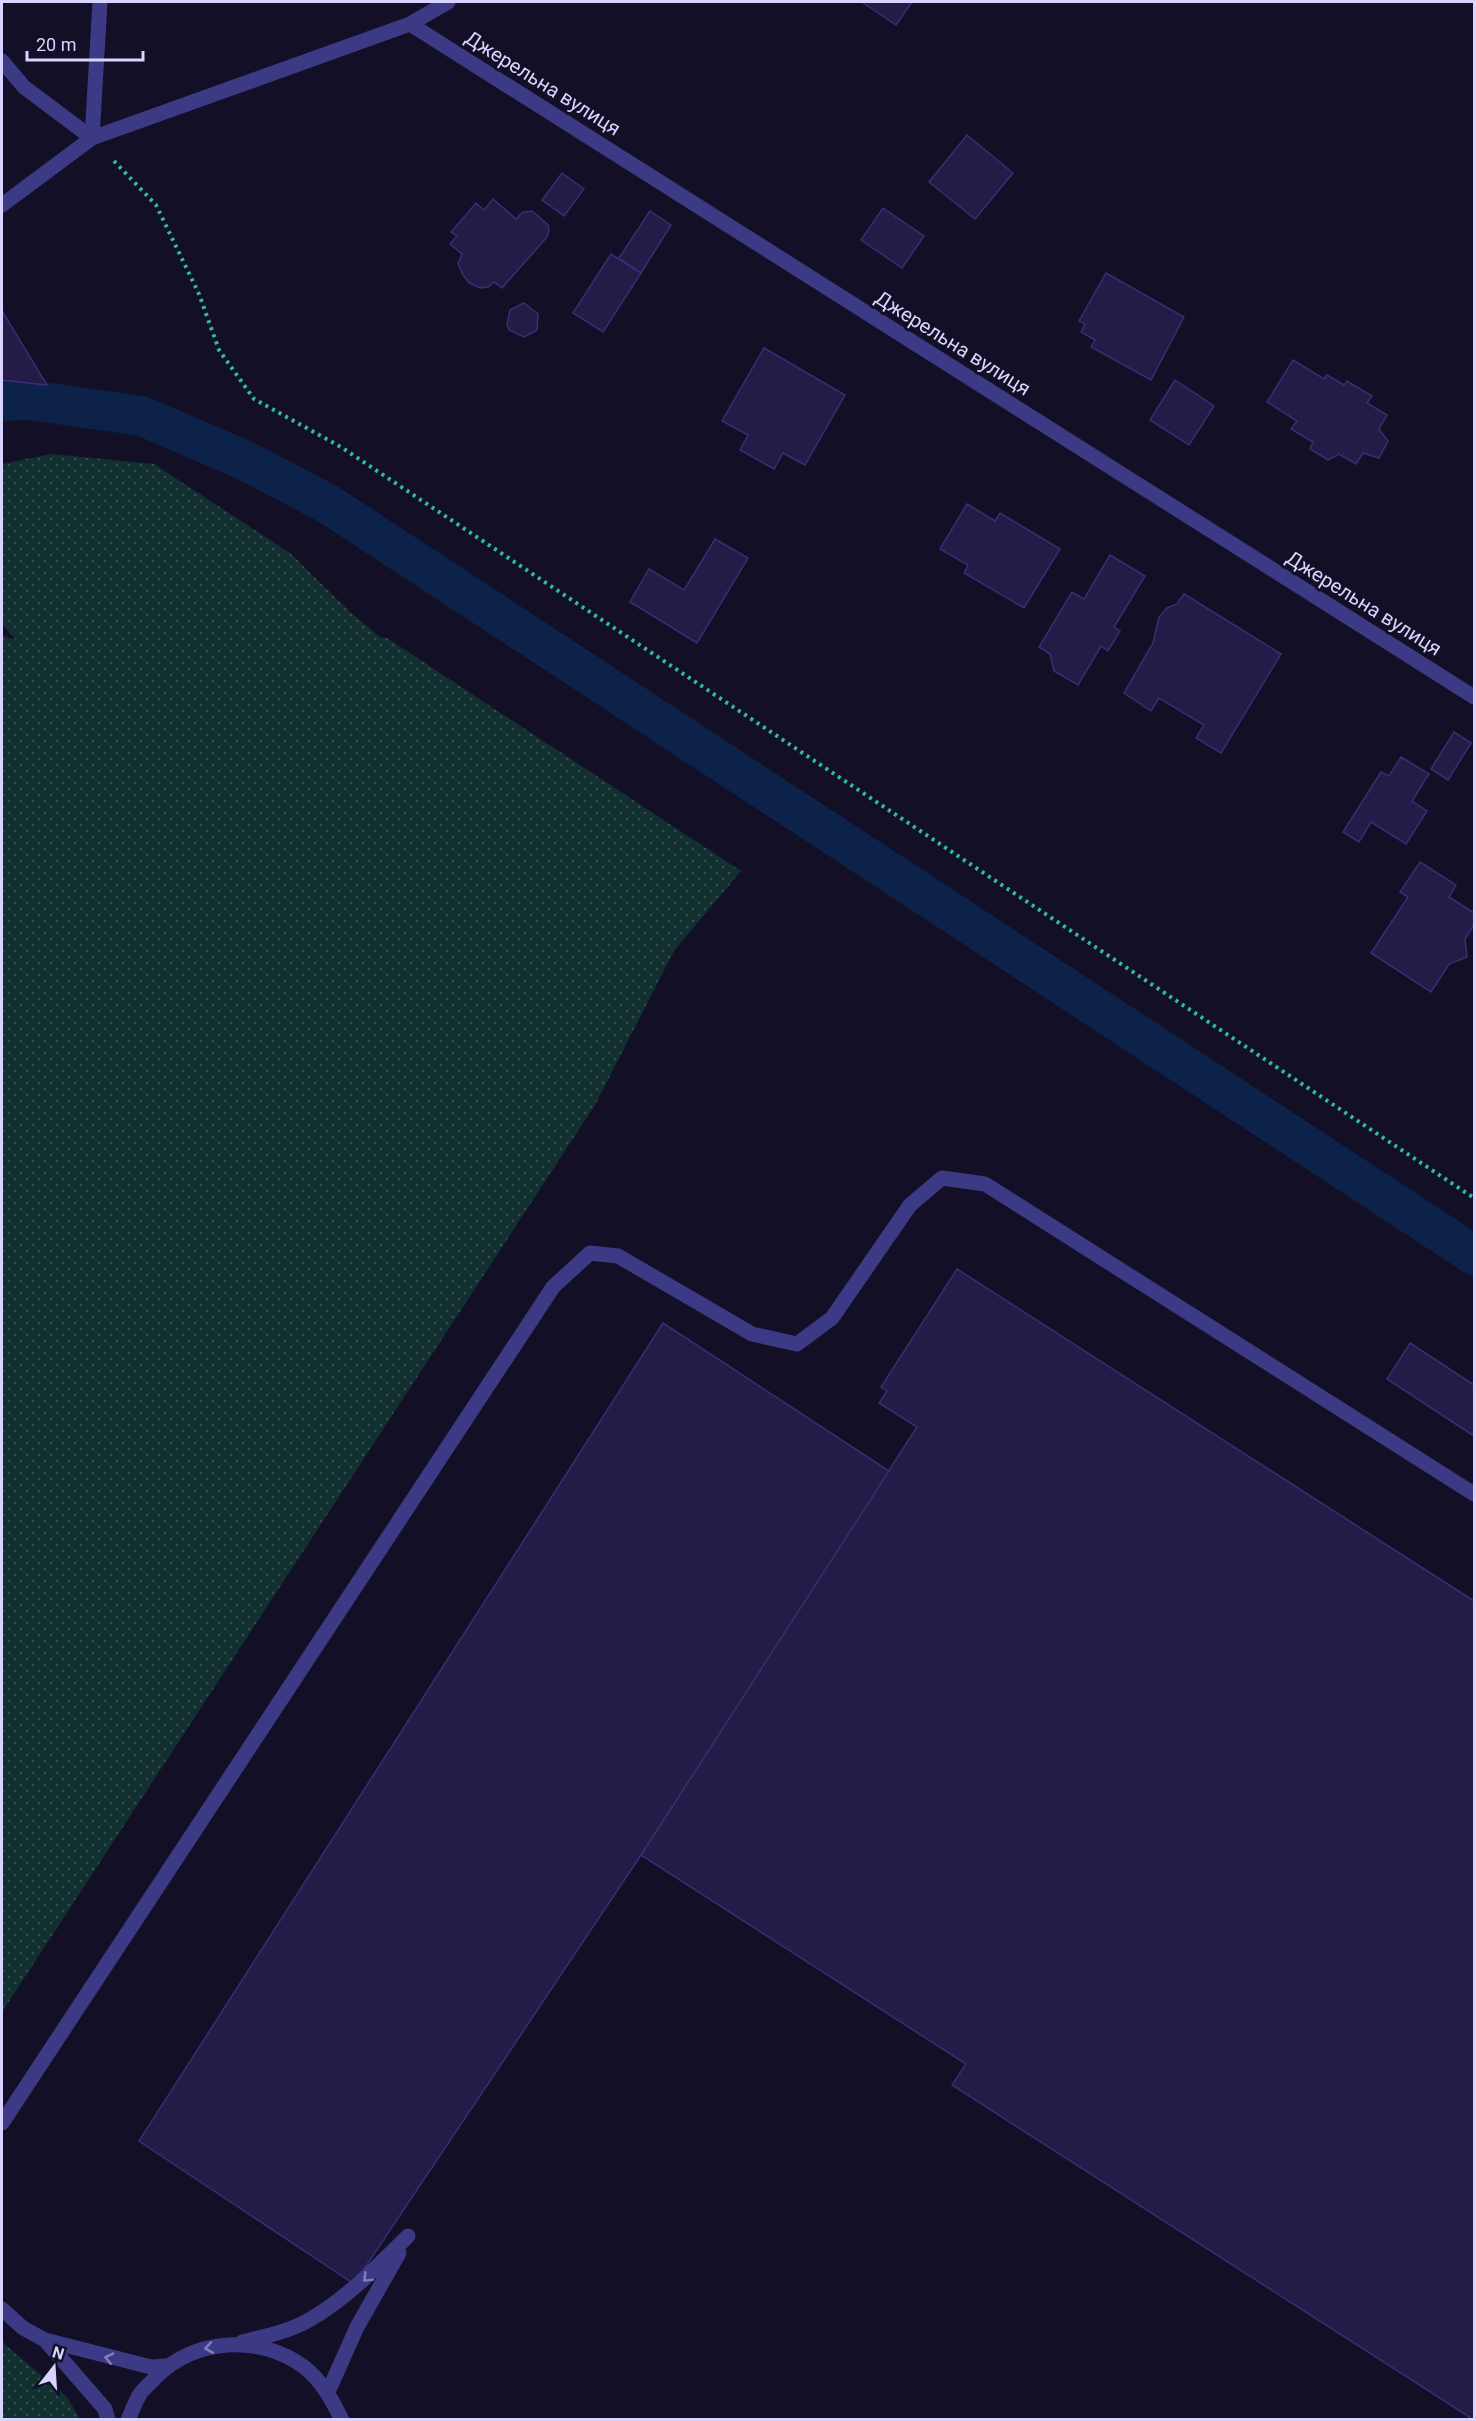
<svg xmlns="http://www.w3.org/2000/svg" width="1476" height="2421" font-family="Roboto,sans-serif">
<style>
.grass{fill:url(#grass-dots)}
.lines{fill:none;stroke-linecap:round;stroke-linejoin:round}
.canal{stroke:#0c2248;stroke-width:40}
.building{fill:#241b47;stroke:#3b2d73;stroke-width:1.5}
.path{stroke:#2fb8b0;stroke-width:4;stroke-dasharray:3 4.5;stroke-linecap:butt}
.service{stroke:#3d3a85;stroke-width:15}
.minor{stroke:#3d3a85;stroke-width:15}
.oneway{stroke:#837fbc}
.labels{text-anchor:middle;dominant-baseline:central;stroke-width:6;stroke-linejoin:round;paint-order:stroke}
.street-label{font-size:20px;fill:#d9d4ff;stroke:#130f26}
</style>
<defs>
<pattern id="grass-dots" width="8" height="8" patternUnits="userSpaceOnUse" patternTransform="scale(1.5)"><rect width="8" height="8" fill="#12302f"/><path d="M2 2h.1M6 6h.1" fill="none" stroke="#344d4e" stroke-width="1.8" stroke-linecap="round"/></pattern>
</defs>
<rect width="100%" height="100%" fill="#130f26"/>
<g class="grass">
<polygon points="51,454 154,464 290,553 350,612 381,638 387,638 741,871 674,951 595,1105 2,2012 2,635 16,640 2,624 2,464"/>
<polygon points="2,2342 67,2397 80,2419 2,2419"/>
</g>
<g class="lines">
<polyline class="canal" points="2,401 29,400 142,416 246,461 328,504 1474,1255"/>
</g>
<g class="building">
<polygon points="862,2 912,2 896,25"/>
<polygon points="967,135 1013,173 975,219 929,182"/>
<polygon points="562,173 584,189 564,216 542,200"/>
<polygon points="493,199 516,219 523,212 532,211 548,225 549,231 547,237 502,288 494,282 488,287 480,288 469,283 463,275 458,264 462,254 450,244 457,236 451,232 476,203 484,210"/>
<polygon points="883,208 924,236 902,268 861,240"/>
<polygon points="650,211 671,225 641,273 619,258"/>
<polygon points="611,254 641,273 603,332 573,313"/>
<polygon points="1106,273 1184,317 1151,380 1091,347 1095,340 1081,332 1085,324 1079,321"/>
<polygon points="524,303 538,314 537,330 524,337 509,330 507,324 510,310"/>
<polygon points="2,311 47,385 2,380"/>
<polygon points="764,348 845,395 805,465 783,453 774,469 740,450 748,435 722,421"/>
<polygon points="1293,360 1324,379 1327,375 1344,385 1347,381 1372,396 1367,403 1387,415 1379,429 1388,441 1379,458 1363,453 1356,464 1339,454 1328,460 1310,449 1313,442 1291,429 1297,421 1267,402"/>
<polygon points="1175,380 1214,406 1189,445 1150,420"/>
<polygon points="967,504 995,521 1000,513 1060,549 1024,608 964,573 968,565 940,549"/>
<polygon points="715,539 748,558 697,643 630,602 649,569 684,590"/>
<polygon points="1110,555 1145,576 1114,627 1120,631 1108,651 1101,646 1078,685 1054,671 1050,654 1039,647 1072,592 1084,599"/>
<polygon points="1184,594 1281,654 1221,753 1196,738 1204,725 1159,698 1151,711 1124,693 1153,643 1159,617 1167,608 1177,604"/>
<polygon points="1454,732 1471,743 1448,780 1431,769"/>
<polygon points="1401,757 1429,774 1412,801 1427,811 1406,844 1371,822 1359,842 1343,832 1381,772 1389,776"/>
<polygon points="1420,862 1456,885 1449,897 1474,913 1474,925 1465,939 1467,957 1449,964 1431,992 1371,953 1408,897 1400,892"/>
<polygon points="957,1269 1474,1601 1474,2420 952,2085 966,2064 641,1855 917,1427 879,1403 887,1391 881,1387"/>
<polygon points="663,1323 889,1471 641,1855 354,2284 139,2141"/>
<polygon points="1410,1343 1474,1385 1474,1436 1387,1379"/>
</g>
<g class="lines">
<polyline class="path" points="114,161 156,205 199,294 219,350 254,399 341,447 1474,1198"/>
<g class="service">
<polyline points="2,2123 553,1287 590,1253 618,1256 752,1334 797,1344 832,1318 910,1205 942,1178 985,1184 1474,1494"/>
<polyline points="2,2309 23,2328 45,2340 151,2367 167,2366"/>
<polyline points="45,2340 105,2409 108,2420"/>
<path d="M242,2342C265,2336 288,2332 309,2320C347,2298 377,2267 408,2236"/>
<polyline points="328,2392 357,2327 399,2253"/>
<path d="M128,2420C132,2411 135,2402 140,2394C144,2388 151,2383 156,2377C194,2338 260,2334 304,2367C322,2381 332,2400 342,2420"/>
</g>
<g class="minor">
<polyline points="410,24 1474,697"/>
<polyline points="2,61 24,87 92,138"/>
<polyline points="92,138 100,2"/>
<polyline points="2,205 92,138 410,24 448,2"/>
</g>
</g>
<defs><path id="oneway-chevron" d="M-2-3.5L2.5 0L-2 3.5" fill="none" stroke-width="1.6" stroke-linecap="round" stroke-linejoin="round" transform="scale(1.5)"/></defs>
<g class="oneway">
<use href="#oneway-chevron" transform="translate(367 2278) rotate(135)"/>
<use href="#oneway-chevron" transform="translate(209 2348) rotate(170)"/>
<use href="#oneway-chevron" transform="translate(109 2358) rotate(-167)"/>
</g>
<g class="labels">
<g class="street-label">
<text transform="translate(543 83) rotate(32)">Джерельна вулиця</text>
<text transform="translate(953 343) rotate(32)">Джерельна вулиця</text>
<text transform="translate(1364 603) rotate(32)">Джерельна вулиця</text>
</g>
</g>
<rect width="1476" height="2421" fill="none" stroke="#d9d4ff" stroke-width="6"/>
<g transform="translate(54 2367) rotate(17)" stroke="#130f26" stroke-width="4.5" paint-order="stroke">
<path d="M0-4.5L10 22L0 15L-10 22Z" fill="#d9d4ff"/>
<text y="-9" font-size="16" font-weight="bold" text-anchor="middle" fill="#d9d4ff">N</text>
</g>
<path d="M27 51v9h116v-9" fill="none" stroke="#d9d4ff" stroke-width="3"/>
<text x="36" y="51" font-size="18" fill="#d9d4ff" stroke="#130f26" stroke-width="4.5" paint-order="stroke">20 m</text>
</svg>
